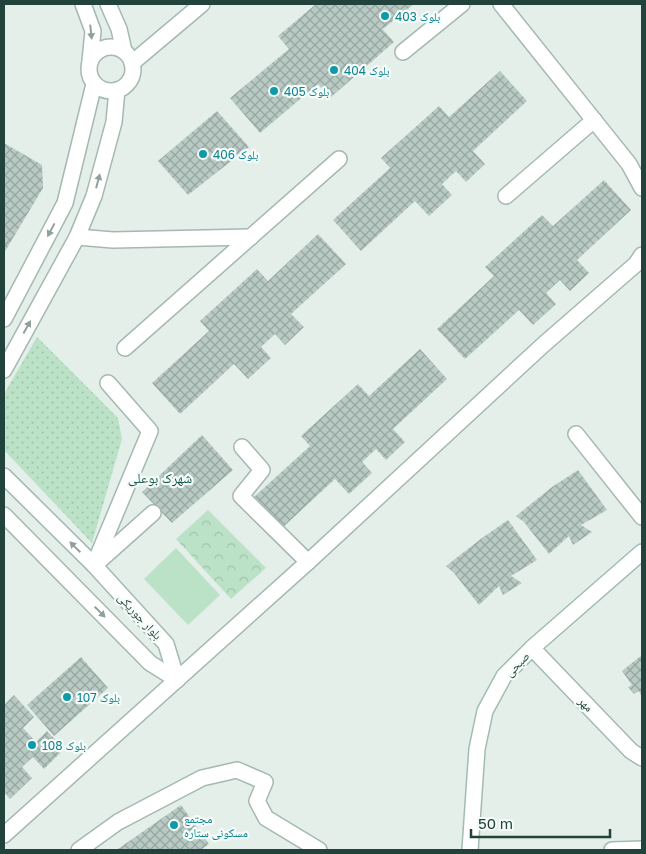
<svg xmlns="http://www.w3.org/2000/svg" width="646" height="854" font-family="'Golos Text','Noto Naskh Arabic',sans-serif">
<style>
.park{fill:url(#park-crowns)}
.garden{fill:url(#garden-dots)}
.pitch{fill:#bbe2c7}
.building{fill:url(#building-cross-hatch)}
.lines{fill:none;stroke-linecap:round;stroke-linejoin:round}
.street-casing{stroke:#a6b8b2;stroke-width:18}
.secondary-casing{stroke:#a1bcb3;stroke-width:18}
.street{stroke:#fff;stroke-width:15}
.secondary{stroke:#fff;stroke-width:15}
.oneway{fill:#90a19d}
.culture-dot{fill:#0f9aa8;stroke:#f5fbf8;stroke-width:2}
.labels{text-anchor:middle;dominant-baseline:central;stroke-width:4.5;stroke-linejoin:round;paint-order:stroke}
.culture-label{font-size:12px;fill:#0d838f;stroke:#f5fbf8;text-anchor:start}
.street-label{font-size:12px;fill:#21433b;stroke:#f5fbf8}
.neighbourhood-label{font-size:14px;fill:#1a584b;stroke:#f5fbf8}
</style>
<defs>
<pattern id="park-crowns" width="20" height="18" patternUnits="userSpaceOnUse" patternTransform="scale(1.25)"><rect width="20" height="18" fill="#bbe2c7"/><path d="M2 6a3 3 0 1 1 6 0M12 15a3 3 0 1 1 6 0" fill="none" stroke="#a0c3ac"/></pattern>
<pattern id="garden-dots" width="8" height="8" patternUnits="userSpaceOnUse" patternTransform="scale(1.25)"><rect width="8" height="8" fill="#bbe2c7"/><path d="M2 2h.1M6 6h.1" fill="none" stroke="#a0c3ac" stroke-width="1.8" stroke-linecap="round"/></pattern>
<pattern id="building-cross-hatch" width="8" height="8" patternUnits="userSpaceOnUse" patternTransform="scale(1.25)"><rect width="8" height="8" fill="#b9cac4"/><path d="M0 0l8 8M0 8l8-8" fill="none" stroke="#96a6a0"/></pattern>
</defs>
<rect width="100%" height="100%" fill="#e4efea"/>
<polygon class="park" points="208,510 266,568 231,599 176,539"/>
<polygon class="garden" points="37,337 118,418 122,439 92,543 4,450 4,394"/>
<polygon class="pitch" points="176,548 220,595 188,625 144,579"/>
<g class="building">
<polygon points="316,4 414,4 383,29 377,23 394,42 330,98 318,84 260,133 230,98 289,49 278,36"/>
<polygon points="500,71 527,101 473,151 485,164 466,182 456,171 442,184 452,195 429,216 415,201 361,251 333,220 390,168 381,158 439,106 449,117"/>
<polygon points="217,111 249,147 188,195 158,161"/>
<polygon points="4,143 42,165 43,188 4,253"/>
<polygon points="604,180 631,210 577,260 589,273 570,291 560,280 546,293 556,304 533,325 519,310 465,359 437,329 494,276 485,267 542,215 553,226"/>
<polygon points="318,234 346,264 291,314 304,327 285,345 275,334 261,347 271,358 248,379 234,364 180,414 152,383 209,331 200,321 257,269 268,281"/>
<polygon points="420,349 447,379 393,429 405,442 386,460 376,449 362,462 372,473 349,494 335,479 281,529 253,498 310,446 301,436 358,384 369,396"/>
<polygon points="202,435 233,470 172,523 142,492"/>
<polygon points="578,470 607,510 581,525 592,532 573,545 569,536 549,554 524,522 516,516 552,487"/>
<polygon points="508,520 537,560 511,576 522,583 503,595 499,586 479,605 454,573 446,566 482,538"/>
<polygon points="642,655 642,698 639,691 634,694 628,687 632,685 622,671"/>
<polygon points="81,657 108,688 54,736 27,705"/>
<polygon points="14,695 34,717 23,728 36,742 47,731 64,749 44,769 33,757 22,767 32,778 10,799 4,792 4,705"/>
<polygon points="181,805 209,844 201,850 119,850 118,849"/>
</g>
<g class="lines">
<g class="street-casing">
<g id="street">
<polyline points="83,4 93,31 90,61"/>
<polyline points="108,4 119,29 124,51"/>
<polyline points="501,4 629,164 642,188"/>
<circle cx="111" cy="69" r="22"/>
<polyline points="403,52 462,4"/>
<polyline points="132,63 202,4"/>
<polyline points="506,196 594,120"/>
<polyline points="77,237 113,240 251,237"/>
<polyline points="4,319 65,203 94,84"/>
<polyline points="125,348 339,159"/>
<polyline points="4,370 77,237 94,196 114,122 117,90"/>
<polyline points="576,434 642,517"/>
<polyline points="242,447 262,470 241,496 308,562"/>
<polyline points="4,476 94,565 166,644 177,680"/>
<polyline points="4,515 150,663 177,680"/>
<polyline points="97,563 153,513"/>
<polyline points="94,565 150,431 108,383"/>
<polyline points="532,648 631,751 642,758"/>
<polyline points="4,835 308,562 543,345 636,264 642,255"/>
<polyline points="79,850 118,822 202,778 237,770 265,782 257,801 266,818 319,850"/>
</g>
</g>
<g class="secondary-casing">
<g id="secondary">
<polyline points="470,850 477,749 485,711 504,676 532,648 642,552"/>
<polyline points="612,850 642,849"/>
</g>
</g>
<use href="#street" class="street"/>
<use href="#secondary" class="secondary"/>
</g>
<defs><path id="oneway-solid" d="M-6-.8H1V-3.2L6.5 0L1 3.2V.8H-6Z" transform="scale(1.25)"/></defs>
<g class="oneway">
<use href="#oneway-solid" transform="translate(91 32) rotate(84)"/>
<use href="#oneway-solid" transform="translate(98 181) rotate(-75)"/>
<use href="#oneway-solid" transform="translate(51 230) rotate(118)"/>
<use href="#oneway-solid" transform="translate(27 327) rotate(-61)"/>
<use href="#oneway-solid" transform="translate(75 547) rotate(-135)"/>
<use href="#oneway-solid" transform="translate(100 612) rotate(45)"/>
</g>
<g class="culture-dot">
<circle cx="385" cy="16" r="5"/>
<circle cx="334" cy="70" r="5"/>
<circle cx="274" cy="91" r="5"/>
<circle cx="203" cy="154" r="5"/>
<circle cx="67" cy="697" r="5"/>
<circle cx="32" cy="745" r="5"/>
<circle cx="174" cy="825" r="5"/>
</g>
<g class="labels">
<g class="culture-label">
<text x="395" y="16">بلوک 403</text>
<text x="344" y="70">بلوک 404</text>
<text x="284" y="91">بلوک 405</text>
<text x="213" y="154">بلوک 406</text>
<text x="77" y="697">بلوک 107</text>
<text x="42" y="745">بلوک 108</text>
<text x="184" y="818">مجتمع<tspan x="184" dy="14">مسکونی ستاره</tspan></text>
</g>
<g class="street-label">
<text transform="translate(140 616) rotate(47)">بلوار جوریکی</text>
<text transform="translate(517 664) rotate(-46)">صبحی</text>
<text transform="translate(586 704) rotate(46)">مهر</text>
</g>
<g class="neighbourhood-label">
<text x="160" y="477">شهرک بوعلی</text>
</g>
</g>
<rect width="646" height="854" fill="none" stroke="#21433b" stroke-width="10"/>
<path d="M471 829v8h139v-8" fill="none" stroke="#21433b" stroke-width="2.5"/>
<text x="478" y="829" font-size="15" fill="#21433b" stroke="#f5fbf8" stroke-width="4" paint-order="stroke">50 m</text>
</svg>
